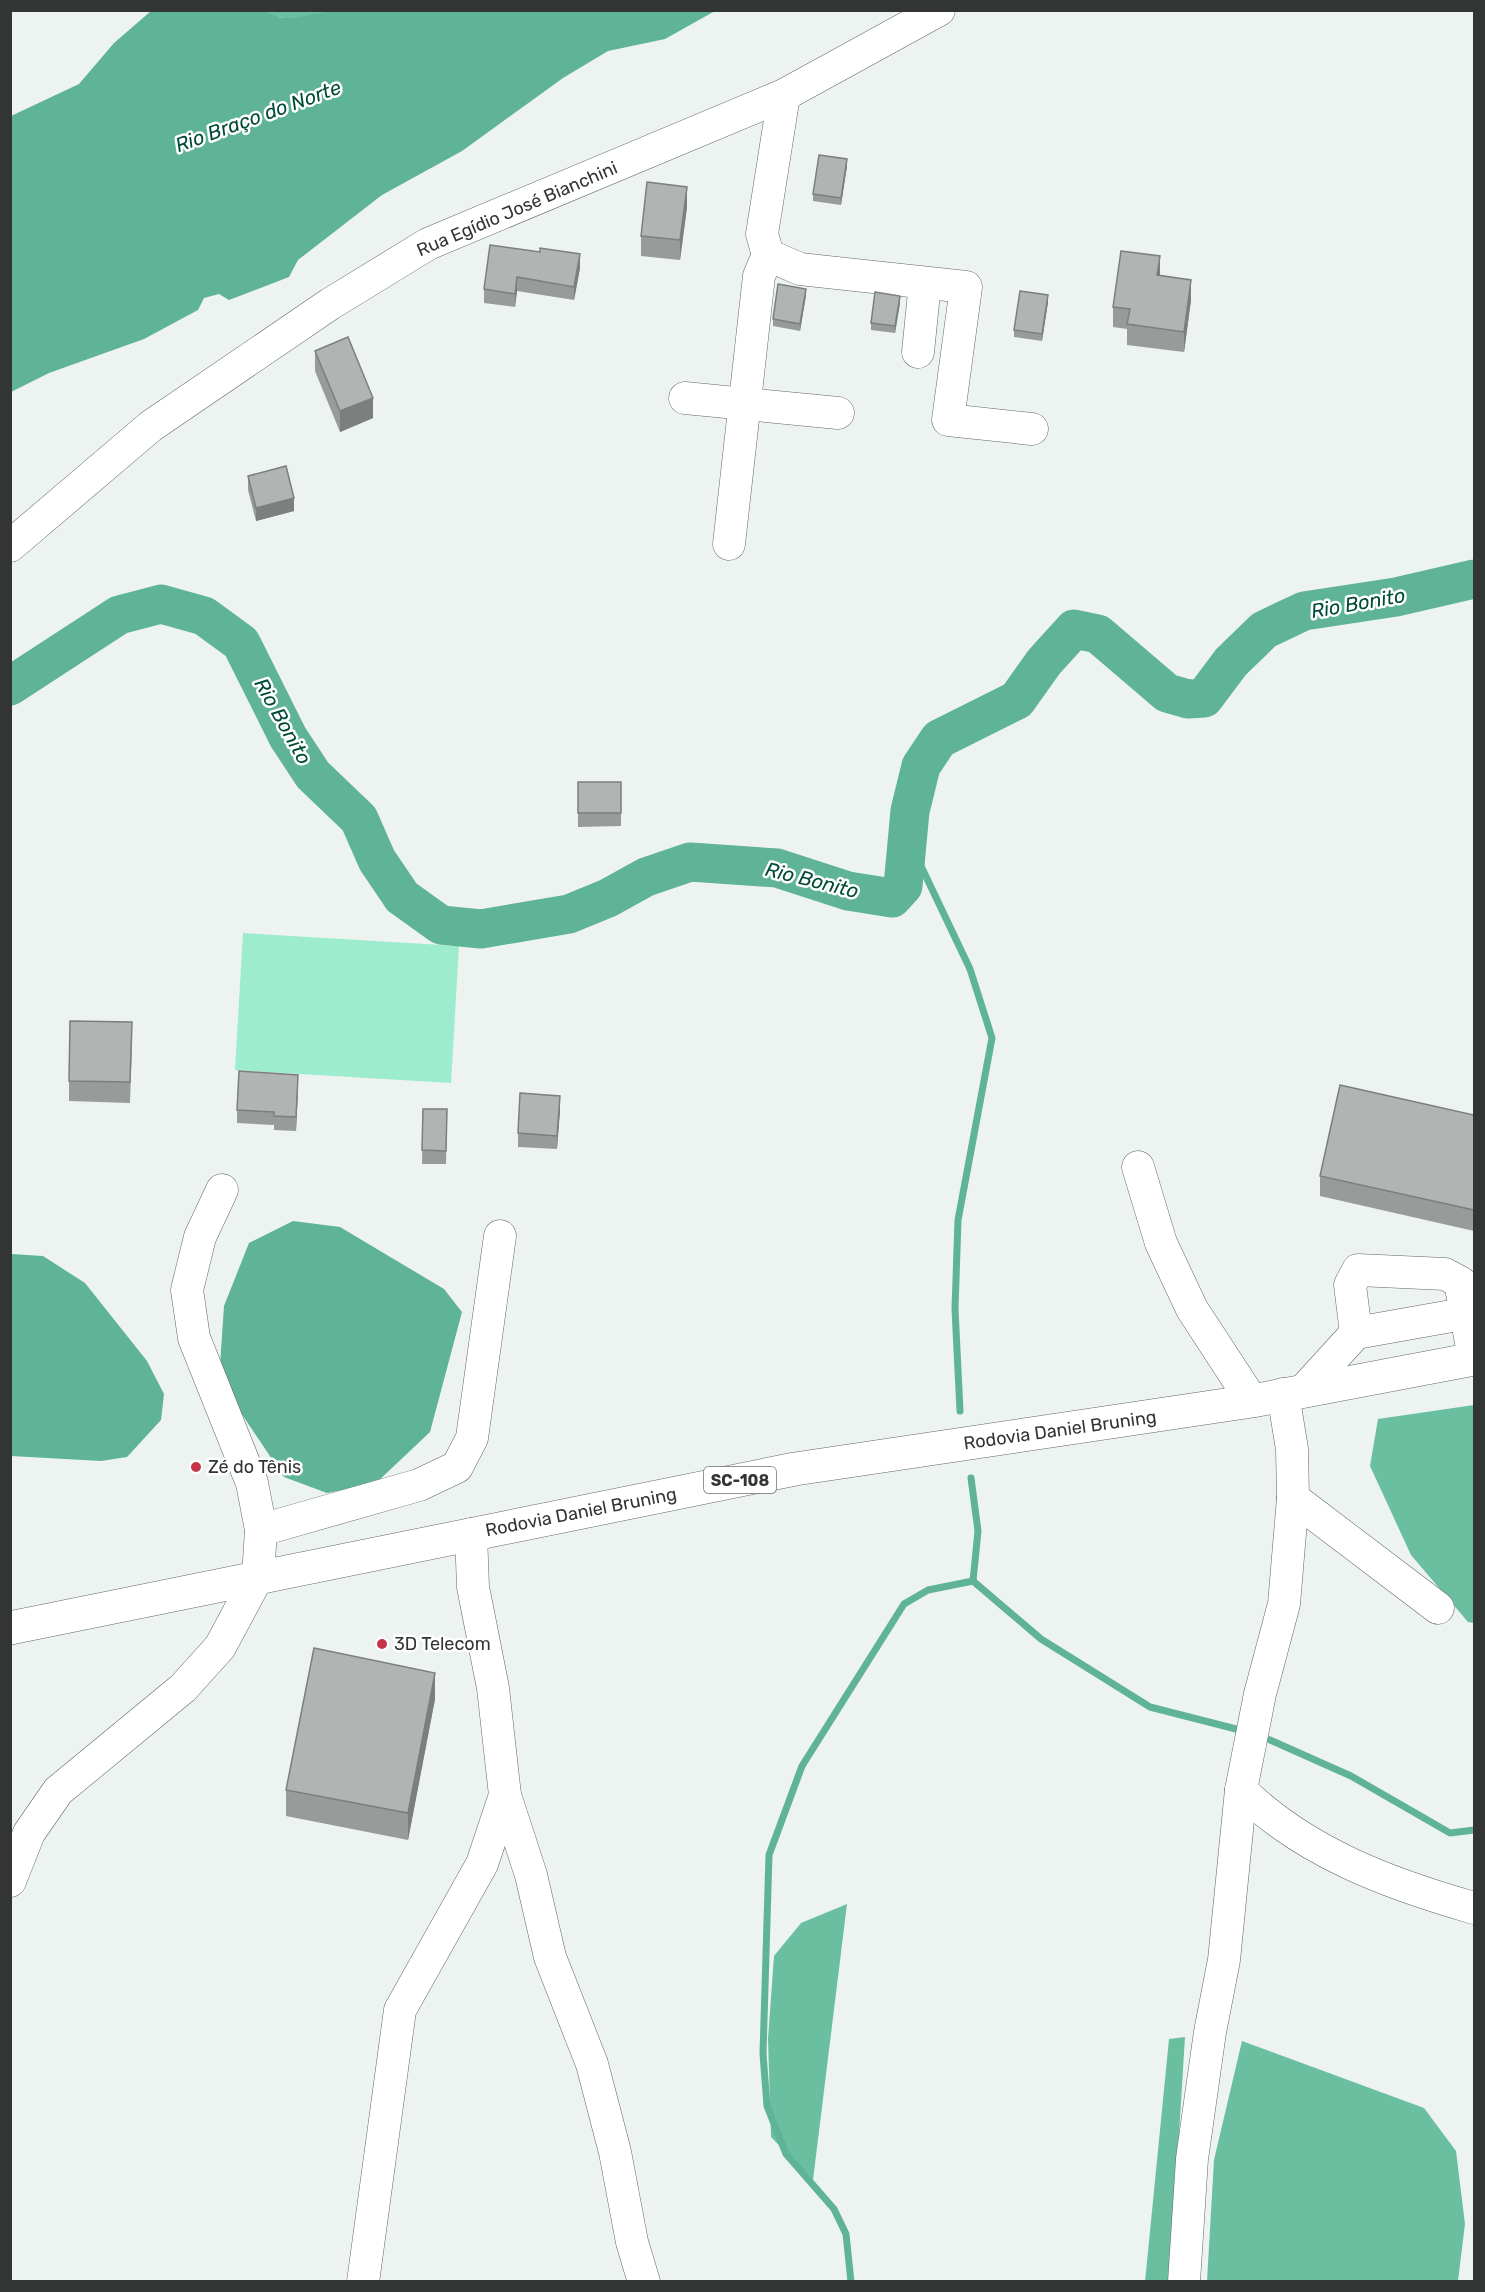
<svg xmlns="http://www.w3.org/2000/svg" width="1485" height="2292" font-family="Rubik,sans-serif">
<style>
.green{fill:#9decce}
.forest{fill:#6bbfa1}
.water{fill:#5fb396}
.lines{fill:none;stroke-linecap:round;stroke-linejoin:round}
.stream{stroke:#5fb396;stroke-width:7}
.river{stroke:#5fb396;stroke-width:39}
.minor-casing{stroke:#626765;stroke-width:33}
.major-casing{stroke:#626765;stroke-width:34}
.minor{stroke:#fff;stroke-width:32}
.major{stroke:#fff;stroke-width:33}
.wall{fill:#979c9a}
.shaded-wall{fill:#7b7f7d}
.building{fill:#b0b5b3;stroke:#7b7f7d;stroke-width:1.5}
.poi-dot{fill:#c53547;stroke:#fefffe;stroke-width:2}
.labels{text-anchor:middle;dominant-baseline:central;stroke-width:5;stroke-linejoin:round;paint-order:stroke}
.shield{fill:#fefffe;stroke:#6f7271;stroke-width:1.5}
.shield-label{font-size:16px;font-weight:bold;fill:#323534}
.street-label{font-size:18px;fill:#323534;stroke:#fefffe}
.poi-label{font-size:18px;fill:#323534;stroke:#fefffe;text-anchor:start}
.water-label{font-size:20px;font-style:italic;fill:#004b37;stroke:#fefffe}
</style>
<rect width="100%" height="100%" fill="#edf3f0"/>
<polygon class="green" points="243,933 459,946 451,1083 235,1070"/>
<g class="forest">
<path d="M263,11H338C317,18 282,24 263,11Z"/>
<polygon points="1474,1405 1474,1623 1468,1622 1411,1555 1370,1466 1378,1419"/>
<polygon points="847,1904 813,2180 771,2137 768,2039 774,1956 801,1923"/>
<polygon points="1185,2037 1170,2281 1145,2282 1169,2039"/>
<polygon points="1242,2041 1424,2108 1456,2151 1465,2224 1458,2281 1207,2281 1214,2160"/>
</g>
<g class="water">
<polygon points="338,10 715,11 665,39 608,51 563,78 462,151 382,195 298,260 289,277 229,300 219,294 204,298 198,310 144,339 49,373 11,392 11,116 79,84 114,43 151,11 263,11 281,18 294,18"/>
<polygon points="293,1221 340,1227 444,1289 462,1312 430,1432 375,1484 327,1493 284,1477 219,1380 224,1306 249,1243"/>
<polygon points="11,1254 43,1256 85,1283 147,1361 164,1394 161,1420 127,1457 101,1461 11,1456"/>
</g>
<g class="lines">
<g class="stream">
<polyline points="906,857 921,866 970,969 992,1038 958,1220 955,1309 960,1411"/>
<polyline points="971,1478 978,1531 973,1581"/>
<polyline points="973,1581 1041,1639 1150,1707 1240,1730"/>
<polyline points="1270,1740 1351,1776 1450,1833 1474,1830"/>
<polyline points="851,2282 846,2234 834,2209 786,2154 767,2106 763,2054 769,1855 802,1766 904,1604 928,1590 973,1581"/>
</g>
<polyline class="river" points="10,686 119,615 161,604 204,616 241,643 288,737 313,775 359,819 377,860 402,897 441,925 481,929 569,914 608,898 646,877 690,862 777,868 848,891 892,898 903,886 910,811 921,766 939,739 1017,700 1044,662 1074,629 1098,634 1167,693 1188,699 1204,698 1231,662 1264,630 1304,611 1396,597 1474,579"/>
<g class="minor-casing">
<g id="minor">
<polyline points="784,95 762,234 768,255 800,269 966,287 948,420 1032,429"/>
<polyline points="918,352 925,283"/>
<polyline points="685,398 838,413"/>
<polyline points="729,544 759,276 768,255"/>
<polyline points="10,546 151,426 330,304 428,244 784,95 939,10"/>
<polyline points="1138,1167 1161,1243 1192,1309 1252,1401"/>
<polyline points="222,1190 200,1237 187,1290 194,1338 252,1483 261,1530"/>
<polyline points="1356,1333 1350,1285 1358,1270 1445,1274 1460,1282 1474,1359"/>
<polyline points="1303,1391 1356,1333 1474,1312"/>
<polyline points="1293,1498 1438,1608"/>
<polyline points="471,1534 473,1587 493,1688 505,1795 531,1875 550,1957 592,2064 615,2152 632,2242 644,2282"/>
<path d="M1241,1790C1305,1853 1390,1884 1474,1908"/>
<polyline points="10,1881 29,1833 58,1791 183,1688 220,1647 258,1576 261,1530 419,1485 457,1467 472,1438 500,1236"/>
<polyline points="363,2282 400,2010 482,1864 505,1795"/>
<polyline points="1184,2282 1192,2159 1210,2032 1224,1960 1241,1790 1260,1694 1284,1604 1293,1498 1292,1449 1283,1394"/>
</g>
</g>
<g class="major-casing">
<polyline id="major" points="10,1628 795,1469 1252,1401 1474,1359"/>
</g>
<use href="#minor" class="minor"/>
<use href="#major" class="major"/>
</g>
<g class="wall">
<polygon points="847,166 841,205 813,201 813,194"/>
<polygon points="687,207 680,260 641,256 641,236"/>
<polygon points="540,252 580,268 574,300 517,291 515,307 484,303 484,289"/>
<polygon points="1160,276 1191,300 1184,352 1127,345 1127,329 1113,327 1113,307"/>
<polygon points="806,295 800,331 773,326 773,319"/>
<polygon points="1048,302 1042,341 1014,337 1014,330"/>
<polygon points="900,303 895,333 871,330 871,323"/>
<polygon points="315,351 373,418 340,432 315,371"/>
<polygon points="248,476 294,511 256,521 248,490"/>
<polygon points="578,782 621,782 621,826 578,827"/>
<polygon points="132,1042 130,1103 69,1101 69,1081"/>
<polygon points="298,1088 296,1131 274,1130 274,1125 237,1123 237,1110"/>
<polygon points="423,1109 447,1109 446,1164 422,1164"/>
<polygon points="560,1110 557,1149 518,1147 518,1133"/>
<polygon points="1474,1115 1474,1231 1320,1196 1320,1176"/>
<polygon points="435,1699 408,1840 286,1816 286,1790"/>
</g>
<g class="shaded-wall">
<polygon points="847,159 847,166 841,205 841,198"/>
<polygon points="687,187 687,207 680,260 680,240"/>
<polygon points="580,254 580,268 574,300 574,287"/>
<polygon points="1160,256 1160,277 1157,275"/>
<polygon points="517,277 517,291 515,307 515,294"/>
<polygon points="1191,280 1191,300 1184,352 1184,332"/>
<polygon points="806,289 806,295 800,331 800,324"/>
<polygon points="1048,295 1048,302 1042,341 1042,334"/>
<polygon points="900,296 900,303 895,333 895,326"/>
<polygon points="373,398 373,418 340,432 340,411"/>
<polygon points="294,498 294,511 256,521 256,508"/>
<polygon points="298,1075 298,1088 296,1131 296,1117"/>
<polygon points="560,1096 560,1110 557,1149 557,1136"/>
<polygon points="435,1673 435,1699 408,1840 408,1813"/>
</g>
<g class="building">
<polygon points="819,155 847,159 841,198 813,194"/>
<polygon points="647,182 687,187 680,240 641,236"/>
<polygon points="490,245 540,252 540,248 580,254 574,287 517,277 515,294 484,289"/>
<polygon points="1121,251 1160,256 1157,275 1191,280 1184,332 1127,324 1130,309 1113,307"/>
<polygon points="778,284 806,289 800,324 773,319"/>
<polygon points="1020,291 1048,295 1042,334 1014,330"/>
<polygon points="875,292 900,296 895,326 871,323"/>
<polygon points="348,337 373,398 340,411 315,351"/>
<polygon points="286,466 294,498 256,508 248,476"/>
<rect x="578" y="782" width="43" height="31"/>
<polygon points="70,1021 132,1022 130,1082 69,1081"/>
<polygon points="239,1071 298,1075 296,1117 274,1116 274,1112 237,1110"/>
<polygon points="1340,1085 1474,1115 1474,1210 1320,1176"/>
<polygon points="520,1093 560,1096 557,1136 518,1133"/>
<polygon points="423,1109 447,1109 446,1151 422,1150"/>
<polygon points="314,1648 435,1673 408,1813 286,1790"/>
</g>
<g class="poi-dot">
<circle cx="196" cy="1467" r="6"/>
<circle cx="382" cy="1644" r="6"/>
</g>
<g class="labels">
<rect class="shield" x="704" y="1467" width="72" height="26" rx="4.5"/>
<g class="shield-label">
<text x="740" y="1480">SC-108</text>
</g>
<g class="street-label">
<text transform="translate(517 209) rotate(-23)">Rua Egídio José Bianchini</text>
<text transform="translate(1060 1430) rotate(-8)">Rodovia Daniel Bruning</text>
<text transform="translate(581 1512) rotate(-11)">Rodovia Daniel Bruning</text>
</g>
<g class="poi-label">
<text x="208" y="1467">Zé do Tênis</text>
<text x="394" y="1644">3D Telecom</text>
</g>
<g class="water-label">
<text transform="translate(258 116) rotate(-20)">Rio Braço do Norte</text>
<text transform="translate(1358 603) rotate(-10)">Rio Bonito</text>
<text transform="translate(283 721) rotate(61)">Rio Bonito</text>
<text transform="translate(812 880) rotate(14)">Rio Bonito</text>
</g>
</g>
<rect width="1485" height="2292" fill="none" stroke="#323534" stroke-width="24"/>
</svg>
